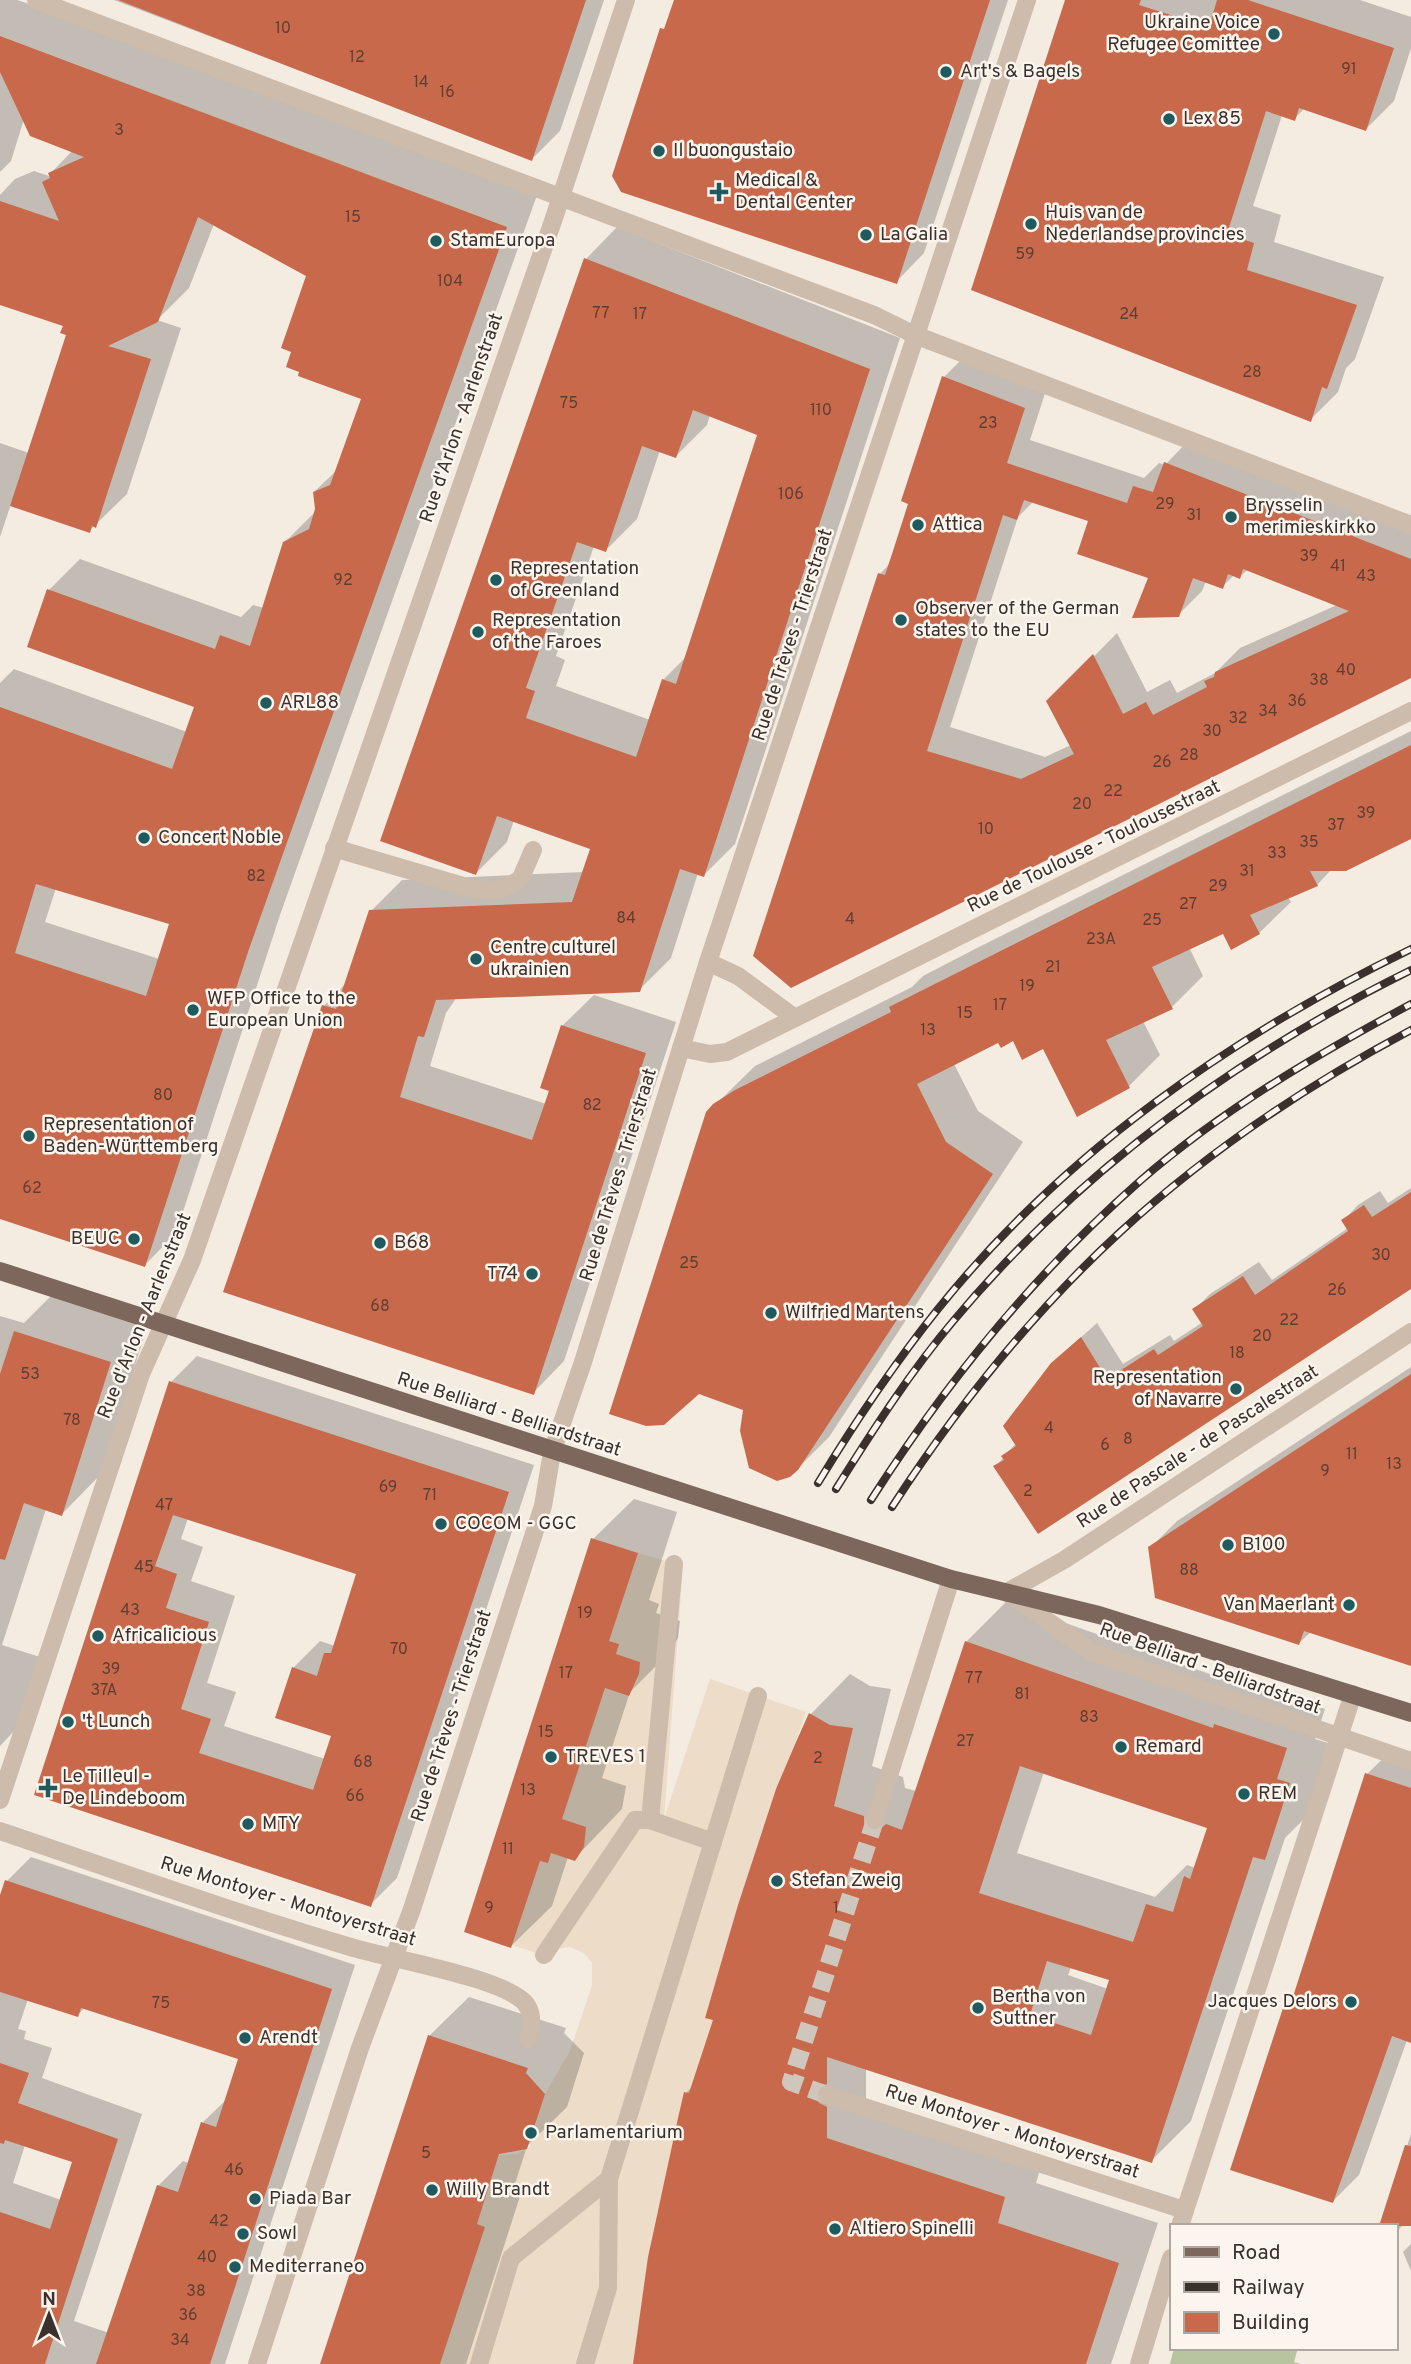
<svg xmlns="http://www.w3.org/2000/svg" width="1411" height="2364" font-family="Overpass,sans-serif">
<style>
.green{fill:#b8c4a0}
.plaza{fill:#ecdcc8}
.shadow{fill:#0003;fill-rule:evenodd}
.building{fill:#c8694b;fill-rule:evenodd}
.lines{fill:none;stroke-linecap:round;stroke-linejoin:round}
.minor-tunnel{stroke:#cfc6bd;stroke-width:18;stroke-dasharray:18 9;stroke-linecap:butt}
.pedestrian{stroke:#cdbbac;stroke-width:18}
.minor{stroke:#cdbbac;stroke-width:18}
.tertiary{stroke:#cdbbac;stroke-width:18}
.primary{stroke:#7d675c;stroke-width:18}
.rail-casing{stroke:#3b302b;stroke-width:8}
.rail{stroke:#fbf5ee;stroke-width:5;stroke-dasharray:16;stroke-linecap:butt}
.poi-dot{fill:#1f5a5e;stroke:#fbf5ee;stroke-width:2.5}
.labels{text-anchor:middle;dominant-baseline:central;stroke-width:5;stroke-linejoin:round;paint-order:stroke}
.number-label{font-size:16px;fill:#5e3e33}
.poi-label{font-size:19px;fill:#3b302b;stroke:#fbf5ee;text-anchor:start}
.street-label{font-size:19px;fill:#3b302b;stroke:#fbf5ee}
</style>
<rect width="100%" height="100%" fill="#f4ebe1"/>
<polygon class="green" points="1174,2348 1298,2348 1294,2362 1300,2364 1170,2364"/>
<polygon class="plaza" points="638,1553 683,1566 664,1819 710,1679 806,1712 783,1778 776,1789 705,2017 827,2057 827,2138 685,2092 652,2236 633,2364 440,2364 485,2227 477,2224 499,2155 517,2154 529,2148 544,2096 570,2051 592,1985 592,1963 584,1953 570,1947 555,1949 549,1957 512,1945 540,1861 548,1863 551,1853 574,1860 584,1847 585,1827 562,1819 605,1688 628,1695 638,1680 639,1661 616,1654 619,1644 609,1641"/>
<g class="shadow">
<path d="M0,0H17L60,14L537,195L280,915L176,1233L145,1265L0,1217V683L14,669L187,732L196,706L49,590L80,559L241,617L253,605L264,608L284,543L317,510L314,492L338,469L363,398L309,275L214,224L189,288L157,320L181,328L127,494L89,531L11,504L0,537V443L29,453L68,334L65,325L0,303V195L15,179L34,171L52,177L50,174L73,150L24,119L11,161L0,172ZM56,888L171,923L159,959L45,922Z"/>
<polygon points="114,0 604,0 560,131 532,159"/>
<polygon points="674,0 1008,0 924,253 896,282"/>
<polygon points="1067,0 1360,0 1411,17 1411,48 1394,101 1366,129 1305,108 1294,119 1282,115 1253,206 1281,215 1274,242 1384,277 1355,359 1346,368 1338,392 1310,420"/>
<path d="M617,227L900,338L735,844L704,875L698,873L671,958L639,990L457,997L446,1013L430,1066L546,1104L562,1026L594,995L676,1022L564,1361L533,1393L324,1006L347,982L371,911L402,880L584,872L592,848L514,820L507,842L476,873L382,839L586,259ZM710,415L759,434L687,656L663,680L650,720L556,686L565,660L556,656L594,546L606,550L637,519L660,450L676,456L707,425Z"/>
<path d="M968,353L1048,384L1030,440L1144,478L1159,463L1165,465L1189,440L1411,527V676L791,986L880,574L891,562L895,551L944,377ZM1033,502L1090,520L1150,577L1178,615L1202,591L1206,581L1222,587L1234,575L1240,577L1248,569L1337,605L1240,648L1215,673L1177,693L1170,680L1147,692L1117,633L1049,702L1071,745L1045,757L950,727L1018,517Z"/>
<polygon points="1411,731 1411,835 1332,869 1317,885 1288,897 1291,902 1259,933 1223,932 1189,947 1203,976 1172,1007 1143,1021 1160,1055 1129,1086 1044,1047 1014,1039 999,1041 954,1064 978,1111 1023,1142 829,1437 797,1469 745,1409 707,1113 755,1066 912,987 923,976 975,949"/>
<polygon points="1411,1188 1411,1287 995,1467 1016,1443 1069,1348 1097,1323 1123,1364 1170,1335 1174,1341 1203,1322 1194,1310 1210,1294 1259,1262 1272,1280 1348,1228 1343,1221 1358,1205 1380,1191 1388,1203"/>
<polygon points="53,1294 148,1325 99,1476 62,1514 46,1509 2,1645 40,1657 16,1729 0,1746 0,1316 24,1323"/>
<path d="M197,1356L534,1465L397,1878L370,1905L36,1794L171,1382ZM188,1518L358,1573L335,1646L320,1641L293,1668L333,1734L325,1759L224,1726L236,1692L207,1683L235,1596L191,1581L203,1547L181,1539Z"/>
<polygon points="1411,1367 1411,1665 1311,1632 1299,1643 1150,1548 1177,1521"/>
<polygon points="634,1499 677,1512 649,1600 659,1604 656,1613 680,1621 678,1638 669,1653 630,1692 602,1778 626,1786 622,1809 574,1859 568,1857 552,1906 511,1946 593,1539"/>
<path d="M1006,1602L1252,1689L1256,1685L1325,1709L1315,1739L1328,1743L1304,1819L1285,1838L1191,2121L1151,2161L866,2068V2099L1044,2157L1036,2183L1158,2223L1111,2364H635L686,2093L694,2085L715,2019L777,1789L811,1714L850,1674L870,1686L891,1689L872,1766L903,1777L905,1788L916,1791L966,1642ZM1044,1772L1209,1827L1196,1868L1187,1865L1155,1897L1017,1853ZM1071,1967L1111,1979L1108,1989L1068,1975Z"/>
<polygon points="1394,1748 1411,1753 1411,2041 1407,2040 1359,2175 1333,2201 1285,2009 1294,1999 1367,1774"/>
<path d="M31,1857L355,1965L225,2364H0V1901L7,1881ZM28,1999L78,2015L85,2007L240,2057L227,2099L202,2123L189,2163L183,2161L158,2186L109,2333L74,2321L142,2114L42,2078L52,2048L24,2039L26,2031L18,2029ZM25,2145L74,2161L61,2200L13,2183Z"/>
<polygon points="469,1997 566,2028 564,2033 584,2053 567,2107 527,2146 515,2184 523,2187 466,2364 322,2364 429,2036"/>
<polygon points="1411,2134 1411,2217 1395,2233 1395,2226 1381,2226"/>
<polygon points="1411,2244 1411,2271 1403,2252"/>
</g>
<g class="building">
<polygon points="118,0 586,0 532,161"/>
<polygon points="674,0 990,0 897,284 621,192 612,176 660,28 664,29"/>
<polygon points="1065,0 1141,0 1139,5 1209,27 1217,0 1248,0 1394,48 1366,131 1299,108 1295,121 1266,111 1227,234 1254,243 1247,270 1357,305 1327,389 1322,387 1311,422 971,290"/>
<path d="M0,36L507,227L249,949L145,1267L0,1219V707L172,769L194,707L27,647L47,589L215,649L220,635L250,646L283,542L309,529L315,509L313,492L330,485L361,399L298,376L299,372L286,367L291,352L281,348L306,276L198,217L158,322L108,346L151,359L96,528L92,526L90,533L10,506L66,335L60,333L63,326L0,305V201L59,221L42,182L50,178L48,173L84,157L30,136L0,72ZM36,884L169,924L146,996L15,953Z"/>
<path d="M584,258L870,369L704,877L680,869L640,992L436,1000L424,1037L418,1036L400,1097L532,1140L549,1091L540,1088L561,1025L646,1053L534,1395L223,1292L322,1005L336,1009L369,910L572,902L590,849L497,816L476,875L380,841ZM693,410L757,435L676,684L662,679L636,757L526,718L535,691L526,688L577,542L606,552L642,446L676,458Z"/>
<path d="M942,376L1025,408L1007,463L1127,503L1133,486L1153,492L1164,462L1411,559V678L791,988L753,956L878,573L885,575L893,551L908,504L901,501ZM1024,500L1088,521L1077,554L1148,578L1132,618L1179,617L1193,578L1223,589L1228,574L1240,579L1243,569L1349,611L1215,672L1214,677L1204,681L1207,687L1153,715L1146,702L1123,714L1093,654L1046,701L1074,754L1021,779L927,751L1003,515L1017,520Z"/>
<polygon points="1411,745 1411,839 1346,871 1310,871 1318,886 1250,915 1260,934 1231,950 1223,934 1152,967 1173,1009 1106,1040 1130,1088 1077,1117 1043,1049 1022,1060 1013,1041 1001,1048 998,1043 917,1084 946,1142 993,1174 798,1470 790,1477 777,1481 749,1468 740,1431 743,1410 699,1394 664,1425 646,1426 609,1414 706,1112 713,1104 735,1090 891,1012 889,1007"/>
<polygon points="1411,1192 1411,1289 1038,1534 993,1466 1004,1460 1001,1456 1016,1446 1003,1426 1051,1363 1081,1337 1107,1379 1154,1349 1158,1355 1203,1326 1192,1309 1243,1276 1255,1295 1348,1231 1341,1220 1364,1205 1372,1217"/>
<polygon points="14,1331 111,1362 62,1516 24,1503 5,1560 0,1559 0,1374"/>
<polygon points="1411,1374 1411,1666 1304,1631 1299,1645 1155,1598 1148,1547"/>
<path d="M169,1381L509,1492L371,1907L34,1795ZM173,1515L356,1574L331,1653H324L317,1676L292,1667L275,1718L331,1736L313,1790L199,1753L211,1719L181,1709L209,1622L166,1608L177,1574L155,1566Z"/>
<polygon points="591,1538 638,1553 609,1641 619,1644 616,1654 640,1662 639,1674 629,1696 605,1688 562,1819 586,1827 584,1847 575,1861 551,1853 548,1863 540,1861 511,1948 464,1932"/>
<path d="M965,1641L1213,1728L1214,1724L1287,1748L1277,1779L1290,1783L1265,1860L1253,1857L1152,2163L827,2057V2084L819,2087L816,2097L819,2103L827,2107V2138L1005,2197L998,2223L1119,2263L1086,2364H633L648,2257L678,2118L684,2092L689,2093L713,2020L705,2018L738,1905L776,1789L796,1742L809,1713L830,1725L853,1728L834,1806L864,1816V1823L871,1831H878L886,1824L902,1830ZM1020,1766L1207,1828L1190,1879L1184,1876L1173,1912L1146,1904L1133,1942L979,1893ZM1047,1961L1109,1980L1091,2035L1030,2015Z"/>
<polygon points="1365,1773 1411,1788 1411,2043 1392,2036 1333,2203 1230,2170 1283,2008 1289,2009"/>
<polygon points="5,1880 332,1989 210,2364 96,2364 157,2185 178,2192 201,2122 216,2127 238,2059 81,2008 78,2017 0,1992 0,1895"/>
<polygon points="428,2035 528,2068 526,2073 545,2094 527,2149 499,2154 477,2224 485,2227 440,2364 320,2364"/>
<polygon points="0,2063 29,2073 18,2103 118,2139 45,2364 0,2364 0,2212 50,2229 72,2162 5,2140 4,2144 0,2143"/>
<polygon points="1405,2145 1411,2146 1411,2226 1379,2226"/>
</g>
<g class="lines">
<polyline class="minor-tunnel" points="827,2095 791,2082 875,1820"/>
<g class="pedestrian">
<polyline points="334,848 473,889 499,890 520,880 533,850"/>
<polyline points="650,1820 713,1842"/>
<polyline points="544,1955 635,1820 650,1820 674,1564"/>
<polyline points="479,2364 511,2258 609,2179"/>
<polyline points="585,2364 608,2288 609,2179 758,1696"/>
<polyline points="1139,2364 1171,2258"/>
</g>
<g class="minor">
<polyline points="36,0 874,315 915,335"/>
<polyline points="708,962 738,976 795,1018"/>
<polyline points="681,1048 710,1054 727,1052 1411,711"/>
<polyline points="1007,1592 1064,1560 1411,1332"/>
<polyline points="875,1820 951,1579"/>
<path d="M0,1831C118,1871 235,1913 354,1948C392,1959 495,1977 522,2000C534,2010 532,2026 528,2039"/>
<polyline points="827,2095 1184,2210"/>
<polyline points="1180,2226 1353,1694"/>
</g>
<g class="tertiary">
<polyline points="915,335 1411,525"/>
<polyline points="1009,1594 1092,1652 1411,1761"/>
<polyline points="0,1800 141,1374 192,1260 553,221 626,0"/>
<polyline points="257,2364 360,2048 412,1909 543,1506 552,1452 583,1362 708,962 1027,0"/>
</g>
<polyline class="primary" points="0,1271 951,1579 1099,1615 1411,1713"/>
<g class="rail-casing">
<g id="rail">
<path d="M818,1483C855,1422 894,1364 938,1309C1063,1153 1233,1035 1411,949"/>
<path d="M836,1489C873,1430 910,1372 955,1319C1080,1170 1237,1056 1411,970"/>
<path d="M871,1500C947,1381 1034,1274 1140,1181C1222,1110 1316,1055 1411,1004"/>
<path d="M892,1507C1031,1293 1185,1150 1411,1030"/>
</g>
</g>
<use href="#rail" class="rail"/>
</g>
<g class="poi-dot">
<circle cx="1274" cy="34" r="7"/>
<circle cx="946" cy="72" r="7"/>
<circle cx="1169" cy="119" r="7"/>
<circle cx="659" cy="151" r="7"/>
<path d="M715.5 181.5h7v7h7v7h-7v7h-7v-7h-7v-7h7z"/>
<circle cx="1031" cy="224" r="7"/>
<circle cx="866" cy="235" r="7"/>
<circle cx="436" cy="241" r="7"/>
<circle cx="1231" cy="517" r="7"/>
<circle cx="918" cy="525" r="7"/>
<circle cx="496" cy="580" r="7"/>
<circle cx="901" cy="620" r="7"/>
<circle cx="478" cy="632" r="7"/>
<circle cx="266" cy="703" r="7"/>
<circle cx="144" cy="838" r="7"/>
<circle cx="476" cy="959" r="7"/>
<circle cx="193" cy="1010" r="7"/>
<circle cx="29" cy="1136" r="7"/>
<circle cx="134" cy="1239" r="7"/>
<circle cx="380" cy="1243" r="7"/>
<circle cx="532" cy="1274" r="7"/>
<circle cx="771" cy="1313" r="7"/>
<circle cx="1236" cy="1389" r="7"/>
<circle cx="441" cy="1524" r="7"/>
<circle cx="1228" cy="1545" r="7"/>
<circle cx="1349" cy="1605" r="7"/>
<circle cx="98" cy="1636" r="7"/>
<circle cx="68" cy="1722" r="7"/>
<circle cx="1121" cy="1747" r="7"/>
<circle cx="551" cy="1757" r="7"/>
<path d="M44.5 1777.5h7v7h7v7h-7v7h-7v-7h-7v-7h7z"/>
<circle cx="1244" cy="1794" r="7"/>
<circle cx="248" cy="1824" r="7"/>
<circle cx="777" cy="1881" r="7"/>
<circle cx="1351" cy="2002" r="7"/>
<circle cx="978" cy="2008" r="7"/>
<circle cx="245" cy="2038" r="7"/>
<circle cx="531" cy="2133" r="7"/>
<circle cx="432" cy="2190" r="7"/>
<circle cx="255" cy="2199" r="7"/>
<circle cx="835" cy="2229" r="7"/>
<circle cx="243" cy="2234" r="7"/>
<circle cx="235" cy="2267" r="7"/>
</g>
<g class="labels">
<g class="number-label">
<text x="283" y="29">10</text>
<text x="357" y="58">12</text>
<text x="1349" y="70">91</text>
<text x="421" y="83">14</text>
<text x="447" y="93">16</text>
<text x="119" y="131">3</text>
<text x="353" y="218">15</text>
<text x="1025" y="255">59</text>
<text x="450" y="282">104</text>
<text x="601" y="314">77</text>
<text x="640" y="315">17</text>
<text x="1129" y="315">24</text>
<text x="1252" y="373">28</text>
<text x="569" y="404">75</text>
<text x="821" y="411">110</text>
<text x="988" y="424">23</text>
<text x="791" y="495">106</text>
<text x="1165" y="505">29</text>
<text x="1194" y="516">31</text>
<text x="1309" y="557">39</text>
<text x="1338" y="567">41</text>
<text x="1366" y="577">43</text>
<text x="343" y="581">92</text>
<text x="1346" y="671">40</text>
<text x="1319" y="681">38</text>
<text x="1297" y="702">36</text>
<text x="1268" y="712">34</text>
<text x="1238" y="719">32</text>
<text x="1212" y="732">30</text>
<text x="1189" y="756">28</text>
<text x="1162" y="763">26</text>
<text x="1113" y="792">22</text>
<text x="1082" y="805">20</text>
<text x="1366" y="814">39</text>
<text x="1336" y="826">37</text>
<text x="986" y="830">10</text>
<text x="1309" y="843">35</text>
<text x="1277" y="854">33</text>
<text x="1247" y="872">31</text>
<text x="256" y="877">82</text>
<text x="1218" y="887">29</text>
<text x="1188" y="905">27</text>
<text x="626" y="919">84</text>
<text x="850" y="920">4</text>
<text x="1152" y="921">25</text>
<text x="1101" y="940">23A</text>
<text x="1053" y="968">21</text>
<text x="1027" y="987">19</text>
<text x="1000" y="1006">17</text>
<text x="965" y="1014">15</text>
<text x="928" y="1031">13</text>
<text x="163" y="1096">80</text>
<text x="592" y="1106">82</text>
<text x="32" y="1189">62</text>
<text x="1381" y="1256">30</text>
<text x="689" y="1264">25</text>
<text x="1337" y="1291">26</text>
<text x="380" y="1307">68</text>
<text x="1289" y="1321">22</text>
<text x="1262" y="1337">20</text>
<text x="1237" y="1354">18</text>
<text x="30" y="1375">53</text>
<text x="72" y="1421">78</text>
<text x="1049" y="1429">4</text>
<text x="1128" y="1440">8</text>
<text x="1105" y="1446">6</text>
<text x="1352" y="1455">11</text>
<text x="1394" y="1465">13</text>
<text x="1325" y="1472">9</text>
<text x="388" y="1488">69</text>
<text x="1028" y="1492">2</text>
<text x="430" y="1496">71</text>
<text x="164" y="1506">47</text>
<text x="144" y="1568">45</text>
<text x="1189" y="1571">88</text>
<text x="130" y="1611">43</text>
<text x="585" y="1614">19</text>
<text x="399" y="1650">70</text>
<text x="111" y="1670">39</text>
<text x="566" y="1674">17</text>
<text x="974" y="1679">77</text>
<text x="104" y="1691">37A</text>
<text x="1022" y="1695">81</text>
<text x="1089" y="1718">83</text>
<text x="546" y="1733">15</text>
<text x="965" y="1742">27</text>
<text x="818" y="1759">2</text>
<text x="363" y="1763">68</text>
<text x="528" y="1791">13</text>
<text x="355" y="1797">66</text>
<text x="508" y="1850">11</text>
<text x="489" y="1909">9</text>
<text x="836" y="1909">1</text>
<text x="161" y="2004">75</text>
<text x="426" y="2154">5</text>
<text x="234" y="2171">46</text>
<text x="219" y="2222">42</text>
<text x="207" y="2258">40</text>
<text x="196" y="2292">38</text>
<text x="188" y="2316">36</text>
<text x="180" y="2341">34</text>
</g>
<g class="poi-label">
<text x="1260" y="23" text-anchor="end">Ukraine Voice<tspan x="1260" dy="22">Refugee Comittee</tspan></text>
<text x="960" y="72">Art's &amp; Bagels</text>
<text x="1183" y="119">Lex 85</text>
<text x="673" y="151">Il buongustaio</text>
<text x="735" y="181">Medical &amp;<tspan x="735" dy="22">Dental Center</tspan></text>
<text x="1045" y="213">Huis van de<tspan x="1045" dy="22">Nederlandse provincies</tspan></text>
<text x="880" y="235">La Galia</text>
<text x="450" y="241">StamEuropa</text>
<text x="1245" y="506">Brysselin<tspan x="1245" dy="22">merimieskirkko</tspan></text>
<text x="932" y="525">Attica</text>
<text x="510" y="569">Representation<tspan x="510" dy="22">of Greenland</tspan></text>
<text x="915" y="609">Observer of the German<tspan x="915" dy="22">states to the EU</tspan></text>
<text x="492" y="621">Representation<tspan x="492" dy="22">of the Faroes</tspan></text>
<text x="280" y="703">ARL88</text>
<text x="158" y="838">Concert Noble</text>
<text x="490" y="948">Centre culturel<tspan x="490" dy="22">ukrainien</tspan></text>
<text x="207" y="999">WFP Office to the<tspan x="207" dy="22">European Union</tspan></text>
<text x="43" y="1125">Representation of<tspan x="43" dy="22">Baden-Württemberg</tspan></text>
<text x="120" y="1239" text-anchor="end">BEUC</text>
<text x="394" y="1243">B68</text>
<text x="518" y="1274" text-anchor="end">T74</text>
<text x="785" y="1313">Wilfried Martens</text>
<text x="1222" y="1378" text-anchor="end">Representation<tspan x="1222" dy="22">of Navarre</tspan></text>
<text x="455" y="1524">COCOM - GGC</text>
<text x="1242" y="1545">B100</text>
<text x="1335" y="1605" text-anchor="end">Van Maerlant</text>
<text x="112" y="1636">Africalicious</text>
<text x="82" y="1722">'t Lunch</text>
<text x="1135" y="1747">Remard</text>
<text x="565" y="1757">TREVES 1</text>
<text x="62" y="1777">Le Tilleul -<tspan x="62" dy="22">De Lindeboom</tspan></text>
<text x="1258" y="1794">REM</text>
<text x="262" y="1824">MTY</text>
<text x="791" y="1881">Stefan Zweig</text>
<text x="992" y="1997">Bertha von<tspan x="992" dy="22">Suttner</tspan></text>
<text x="1337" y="2002" text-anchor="end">Jacques Delors</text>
<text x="259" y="2038">Arendt</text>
<text x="545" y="2133">Parlamentarium</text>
<text x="446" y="2190">Willy Brandt</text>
<text x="269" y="2199">Piada Bar</text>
<text x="849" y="2229">Altiero Spinelli</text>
<text x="257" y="2234">Sowl</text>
<text x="249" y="2267">Mediterraneo</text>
</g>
<g class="street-label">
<text transform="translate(462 418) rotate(-71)">Rue d'Arlon - Aarlenstraat</text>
<text transform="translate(793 635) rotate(-72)">Rue de Trèves - Trierstraat</text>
<text transform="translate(1094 847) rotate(-26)">Rue de Toulouse - Toulousestraat</text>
<text transform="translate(619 1175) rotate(-73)">Rue de Trèves - Trierstraat</text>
<text transform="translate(145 1316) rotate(-68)">Rue d'Arlon - Aarlenstraat</text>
<text transform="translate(509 1415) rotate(18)">Rue Belliard - Belliardstraat</text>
<text transform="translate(1198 1447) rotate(-33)">Rue de Pascale - de Pascalestraat</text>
<text transform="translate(1210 1669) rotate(20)">Rue Belliard - Belliardstraat</text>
<text transform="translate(452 1716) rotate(-72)">Rue de Trèves - Trierstraat</text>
<text transform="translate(288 1902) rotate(17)">Rue Montoyer - Montoyerstraat</text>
<text transform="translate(1012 2132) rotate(18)">Rue Montoyer - Montoyerstraat</text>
</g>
</g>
<rect x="1170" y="2224" width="228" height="126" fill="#fbf5ee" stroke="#aea6a0" stroke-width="2"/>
<rect x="1184" y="2247" width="35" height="10" fill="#7d675c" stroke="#aea6a0" stroke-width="2"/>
<text x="1232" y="2259" font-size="21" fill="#3b302b">Road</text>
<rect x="1184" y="2282" width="35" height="10" fill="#3b302b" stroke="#aea6a0" stroke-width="2"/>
<text x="1232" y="2294" font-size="21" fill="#3b302b">Railway</text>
<rect x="1184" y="2312" width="35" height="21" fill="#c8694b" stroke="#aea6a0" stroke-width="2"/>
<text x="1232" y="2329" font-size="21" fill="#3b302b">Building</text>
<g transform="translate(49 2315)" stroke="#fbf5ee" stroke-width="5" paint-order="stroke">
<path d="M0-5L12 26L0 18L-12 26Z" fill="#3b302b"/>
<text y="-10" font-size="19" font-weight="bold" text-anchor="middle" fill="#3b302b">N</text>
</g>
</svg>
